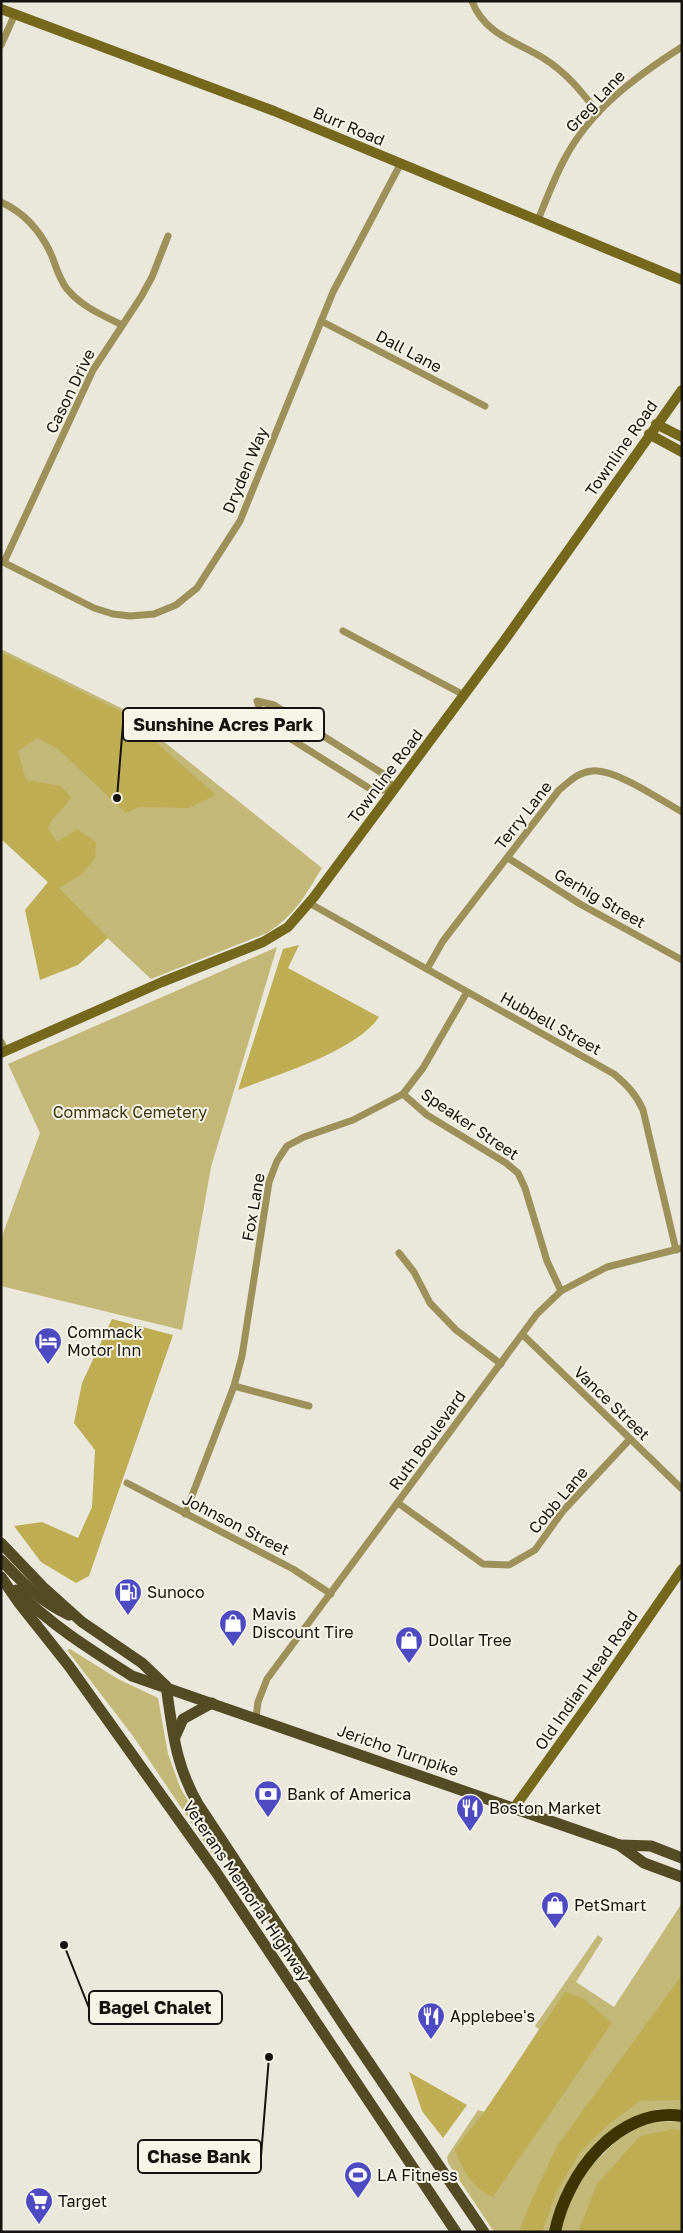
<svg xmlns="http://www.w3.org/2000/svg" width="683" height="2233" font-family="'Golos Text',sans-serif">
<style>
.green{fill:#c4b878}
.forest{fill:#bead53}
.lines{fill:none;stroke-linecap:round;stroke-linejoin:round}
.street{stroke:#9d9159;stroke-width:7}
.secondary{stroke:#75681d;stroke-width:10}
.primary{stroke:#534b24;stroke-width:11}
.highway{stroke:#3c3300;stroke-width:12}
.labels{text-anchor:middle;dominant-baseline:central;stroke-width:4;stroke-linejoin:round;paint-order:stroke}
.street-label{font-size:16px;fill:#14130f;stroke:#f7f5e8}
.park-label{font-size:16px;fill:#3b330c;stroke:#f7f5e8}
.poi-label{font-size:16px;fill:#14130f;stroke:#f7f5e8;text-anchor:start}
.leader{fill:none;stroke:#14130f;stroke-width:2}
.callout-dot{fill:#14130f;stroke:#f7f5e8;stroke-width:2}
.callout{fill:#f7f5e8;stroke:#14130f;stroke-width:2}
.callout-label{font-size:18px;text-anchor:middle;font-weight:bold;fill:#14130f}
</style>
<rect width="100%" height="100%" fill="#eae7db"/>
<g class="green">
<path d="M1,649L123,709L322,868C304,897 296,914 267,933L151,979L1,838Z"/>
<polygon points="277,947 211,1167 182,1330 1,1286 1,1239 40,1133 8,1064"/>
<polygon points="70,1649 118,1679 158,1698 168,1754 180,1787 217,1854 213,1855 133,1736 67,1650"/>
<polygon points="682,1903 682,2110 659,2109 640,2115 590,2152 550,2232 494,2232 448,2163 447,2157 450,2152 478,2110 485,2112 539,2029 535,2026 598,1935 603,1939 576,1982 614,2007"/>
<polygon points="682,2121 682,2232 559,2232 572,2196 592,2165 619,2138 645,2123"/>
</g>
<g class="forest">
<path d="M1,652L122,712L216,795L189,808L139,807L126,813L58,749L37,738L18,751L26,780L61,786L71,797C65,809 53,815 48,828L57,842L77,829L96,842L95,858L82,874L59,888L108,938L78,965L40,980L25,910L48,882L1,839Z"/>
<path d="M299,945L288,968L379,1017C355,1052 278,1074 238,1090L283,949Z"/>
<polygon points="112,1319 173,1335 89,1576 76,1583 41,1562 14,1526 42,1522 78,1538 92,1507 95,1450 74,1423 82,1383"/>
<polygon points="682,1975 682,2100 640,2101 609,2124 579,2153 555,2196 542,2232 519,2232 530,2203 557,2146"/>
<path d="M565,1992L583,1998L612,2023L493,2197C472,2188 462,2170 455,2149L484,2112Z"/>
<polygon points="409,2072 467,2105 443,2138 422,2111"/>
<polygon points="673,2129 682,2131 682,2232 578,2232 597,2184 640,2136"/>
</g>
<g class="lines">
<g class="street">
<path d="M472,1C484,34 517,42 543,58C566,72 582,92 598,113"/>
<polyline points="1,45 15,14"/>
<path d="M1,202C25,213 40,230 51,254C56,266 59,279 67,289C82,307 102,315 122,325"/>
<path d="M538,220C546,200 554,179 564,160C590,110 635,77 682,47"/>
<polyline points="321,321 485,406"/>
<polyline points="1,561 94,608 113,614 130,616 154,614 176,605 197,588 240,521 333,292 401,163"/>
<polyline points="4,562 93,370 141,297 152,277 168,236"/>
<polyline points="343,631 464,695"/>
<polygon points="257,701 274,705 385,775 394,790 372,790 264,722"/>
<polyline points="508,858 580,904 682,960"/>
<path d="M309,903L614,1074C627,1085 636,1094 643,1110L676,1250"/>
<path d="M427,969L443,941L559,790C569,782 578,772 592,771C614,768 661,800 682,812"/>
<polyline points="1,1042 6,1051"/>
<polyline points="403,1094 427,1115 506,1163 518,1173 525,1188 547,1261 561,1291"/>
<polyline points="399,1253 414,1272 430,1303 456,1330 501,1364"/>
<polyline points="523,1335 682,1489"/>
<polyline points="234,1386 309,1406"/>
<polyline points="127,1483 293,1569 331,1594"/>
<polyline points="398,1503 483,1564 509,1565 535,1550 563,1511 630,1439"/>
<polyline points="185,1514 234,1386 242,1356 269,1182 277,1161 287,1146 304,1137 353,1120 403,1094 423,1068 467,992"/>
<polyline points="256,1718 258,1702 267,1679 537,1314 561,1291 607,1267 682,1248"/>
</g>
<g class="secondary">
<polyline points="1,9 274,111 682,280"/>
<polyline points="656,424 682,437"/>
<polyline points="649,434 682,452"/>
<polyline points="1,1053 162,982 263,942 288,927 314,897 504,641 682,390"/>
<polyline points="514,1808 595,1695 682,1569"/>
</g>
<g class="primary">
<polyline points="1,1543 43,1587 82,1622 142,1663 165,1685"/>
<path d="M1,1560C23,1583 39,1601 69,1615"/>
<polyline points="1,1577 19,1603 69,1666 216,1872 456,2232"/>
<path d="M16,1590C51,1625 91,1650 132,1676L611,1842L619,1845L644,1863L682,1877"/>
<path d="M166,1686C173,1732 175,1764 198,1804L347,2030L484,2232"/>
<polyline points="175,1737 183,1719 212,1703"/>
<polyline points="619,1845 651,1846 682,1858"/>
</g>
<path class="highway" d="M555,2232C566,2175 618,2106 682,2116"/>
</g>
<defs>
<g id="hotel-pin" transform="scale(1.4375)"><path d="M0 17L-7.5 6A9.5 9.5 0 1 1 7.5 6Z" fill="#4e4bc2" stroke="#f7f5e8"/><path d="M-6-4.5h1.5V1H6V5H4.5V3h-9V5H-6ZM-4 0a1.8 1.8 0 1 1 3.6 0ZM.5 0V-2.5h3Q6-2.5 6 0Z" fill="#fff"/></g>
<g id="fuel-pin" transform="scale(1.4375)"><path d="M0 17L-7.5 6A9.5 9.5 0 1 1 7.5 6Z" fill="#4e4bc2" stroke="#f7f5e8"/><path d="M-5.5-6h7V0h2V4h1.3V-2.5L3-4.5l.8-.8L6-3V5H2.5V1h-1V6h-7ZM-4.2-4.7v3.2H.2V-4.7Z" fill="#fff"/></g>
<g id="shop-pin" transform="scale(1.4375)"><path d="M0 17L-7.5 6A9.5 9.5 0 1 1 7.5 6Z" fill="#4e4bc2" stroke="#f7f5e8"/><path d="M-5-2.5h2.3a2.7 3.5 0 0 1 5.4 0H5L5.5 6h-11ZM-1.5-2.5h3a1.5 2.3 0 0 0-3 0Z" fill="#fff"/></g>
<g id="bank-pin" transform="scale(1.4375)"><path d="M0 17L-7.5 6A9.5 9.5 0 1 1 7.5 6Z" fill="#4e4bc2" stroke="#f7f5e8"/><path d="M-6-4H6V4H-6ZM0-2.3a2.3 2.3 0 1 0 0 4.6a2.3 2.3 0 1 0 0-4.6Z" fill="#fff"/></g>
<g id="restaurant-pin" transform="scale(1.4375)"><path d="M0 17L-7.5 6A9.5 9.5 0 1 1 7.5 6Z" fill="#4e4bc2" stroke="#f7f5e8"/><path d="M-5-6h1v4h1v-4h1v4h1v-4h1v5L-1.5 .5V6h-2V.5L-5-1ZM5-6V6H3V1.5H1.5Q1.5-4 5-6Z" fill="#fff"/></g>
<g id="stadium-pin" transform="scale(1.4375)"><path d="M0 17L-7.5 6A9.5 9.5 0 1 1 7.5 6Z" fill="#4e4bc2" stroke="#f7f5e8"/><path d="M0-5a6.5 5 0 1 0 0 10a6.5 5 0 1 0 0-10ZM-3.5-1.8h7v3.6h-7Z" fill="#fff"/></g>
<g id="supermarket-pin" transform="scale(1.4375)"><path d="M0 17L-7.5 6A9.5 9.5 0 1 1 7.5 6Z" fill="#4e4bc2" stroke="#f7f5e8"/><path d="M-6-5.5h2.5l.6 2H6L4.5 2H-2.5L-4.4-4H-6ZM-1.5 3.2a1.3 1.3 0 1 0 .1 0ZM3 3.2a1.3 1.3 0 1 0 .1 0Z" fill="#fff"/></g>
</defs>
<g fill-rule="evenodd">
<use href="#hotel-pin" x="48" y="1341"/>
<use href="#fuel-pin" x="128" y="1592"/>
<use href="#shop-pin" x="233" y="1623"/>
<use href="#shop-pin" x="409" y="1640"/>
<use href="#bank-pin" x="268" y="1794"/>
<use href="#restaurant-pin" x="470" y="1808"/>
<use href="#shop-pin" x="555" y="1905"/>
<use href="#restaurant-pin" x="431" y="2016"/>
<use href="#stadium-pin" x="358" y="2175"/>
<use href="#supermarket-pin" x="39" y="2201"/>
</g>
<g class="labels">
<g class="street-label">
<text transform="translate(595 101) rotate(-47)">Greg Lane</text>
<text transform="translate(349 126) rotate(23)">Burr Road</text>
<text transform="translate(409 351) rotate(28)">Dall Lane</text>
<text transform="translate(70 391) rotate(-64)">Cason Drive</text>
<text transform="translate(621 448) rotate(-55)">Townline Road</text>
<text transform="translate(245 470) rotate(-67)">Dryden Way</text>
<text transform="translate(385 776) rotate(-53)">Townline Road</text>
<text transform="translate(523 815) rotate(-52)">Terry Lane</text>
<text transform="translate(600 898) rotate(30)">Gerhig Street</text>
<text transform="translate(551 1023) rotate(29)">Hubbell Street</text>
<text transform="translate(470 1124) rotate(34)">Speaker Street</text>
<text transform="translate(253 1207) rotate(-80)">Fox Lane</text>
<text transform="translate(612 1403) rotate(44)">Vance Street</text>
<text transform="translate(427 1440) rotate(-54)">Ruth Boulevard</text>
<text transform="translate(558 1500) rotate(-50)">Cobb Lane</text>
<text transform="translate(236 1524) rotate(27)">Johnson Street</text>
<text transform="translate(586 1680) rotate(-55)">Old Indian Head Road</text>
<text transform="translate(398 1750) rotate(19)">Jericho Turnpike</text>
<text transform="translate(247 1891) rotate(56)">Veterans Memorial Highway</text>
</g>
<g class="park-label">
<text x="130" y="1112">Commack Cemetery</text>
</g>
<g class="poi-label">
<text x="67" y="1332">Commack<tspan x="67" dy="18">Motor Inn</tspan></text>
<text x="147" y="1592">Sunoco</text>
<text x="252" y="1614">Mavis<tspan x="252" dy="18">Discount Tire</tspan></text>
<text x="428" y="1640">Dollar Tree</text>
<text x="287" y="1794">Bank of America</text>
<text x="489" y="1808">Boston Market</text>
<text x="574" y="1905">PetSmart</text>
<text x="450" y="2016">Applebee's</text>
<text x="377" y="2175">LA Fitness</text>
<text x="58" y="2201">Target</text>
</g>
</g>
<path class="leader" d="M117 798L123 724M64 1945L89 2008M269 2057L261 2156"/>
<g class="callout-dot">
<circle cx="117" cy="798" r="5"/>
<circle cx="64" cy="1945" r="5"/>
<circle cx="269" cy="2057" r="5"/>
</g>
<g class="callout">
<rect x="123" y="708" width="201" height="33" rx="5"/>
<rect x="89" y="1991" width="133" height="33" rx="5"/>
<rect x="138" y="2140" width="123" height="33" rx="5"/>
</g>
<g class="callout-label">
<text x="223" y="731">Sunshine Acres Park</text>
<text x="155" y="2014">Bagel Chalet</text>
<text x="199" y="2163">Chase Bank</text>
</g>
<rect width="683" height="2233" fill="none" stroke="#14130f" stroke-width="5"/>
</svg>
